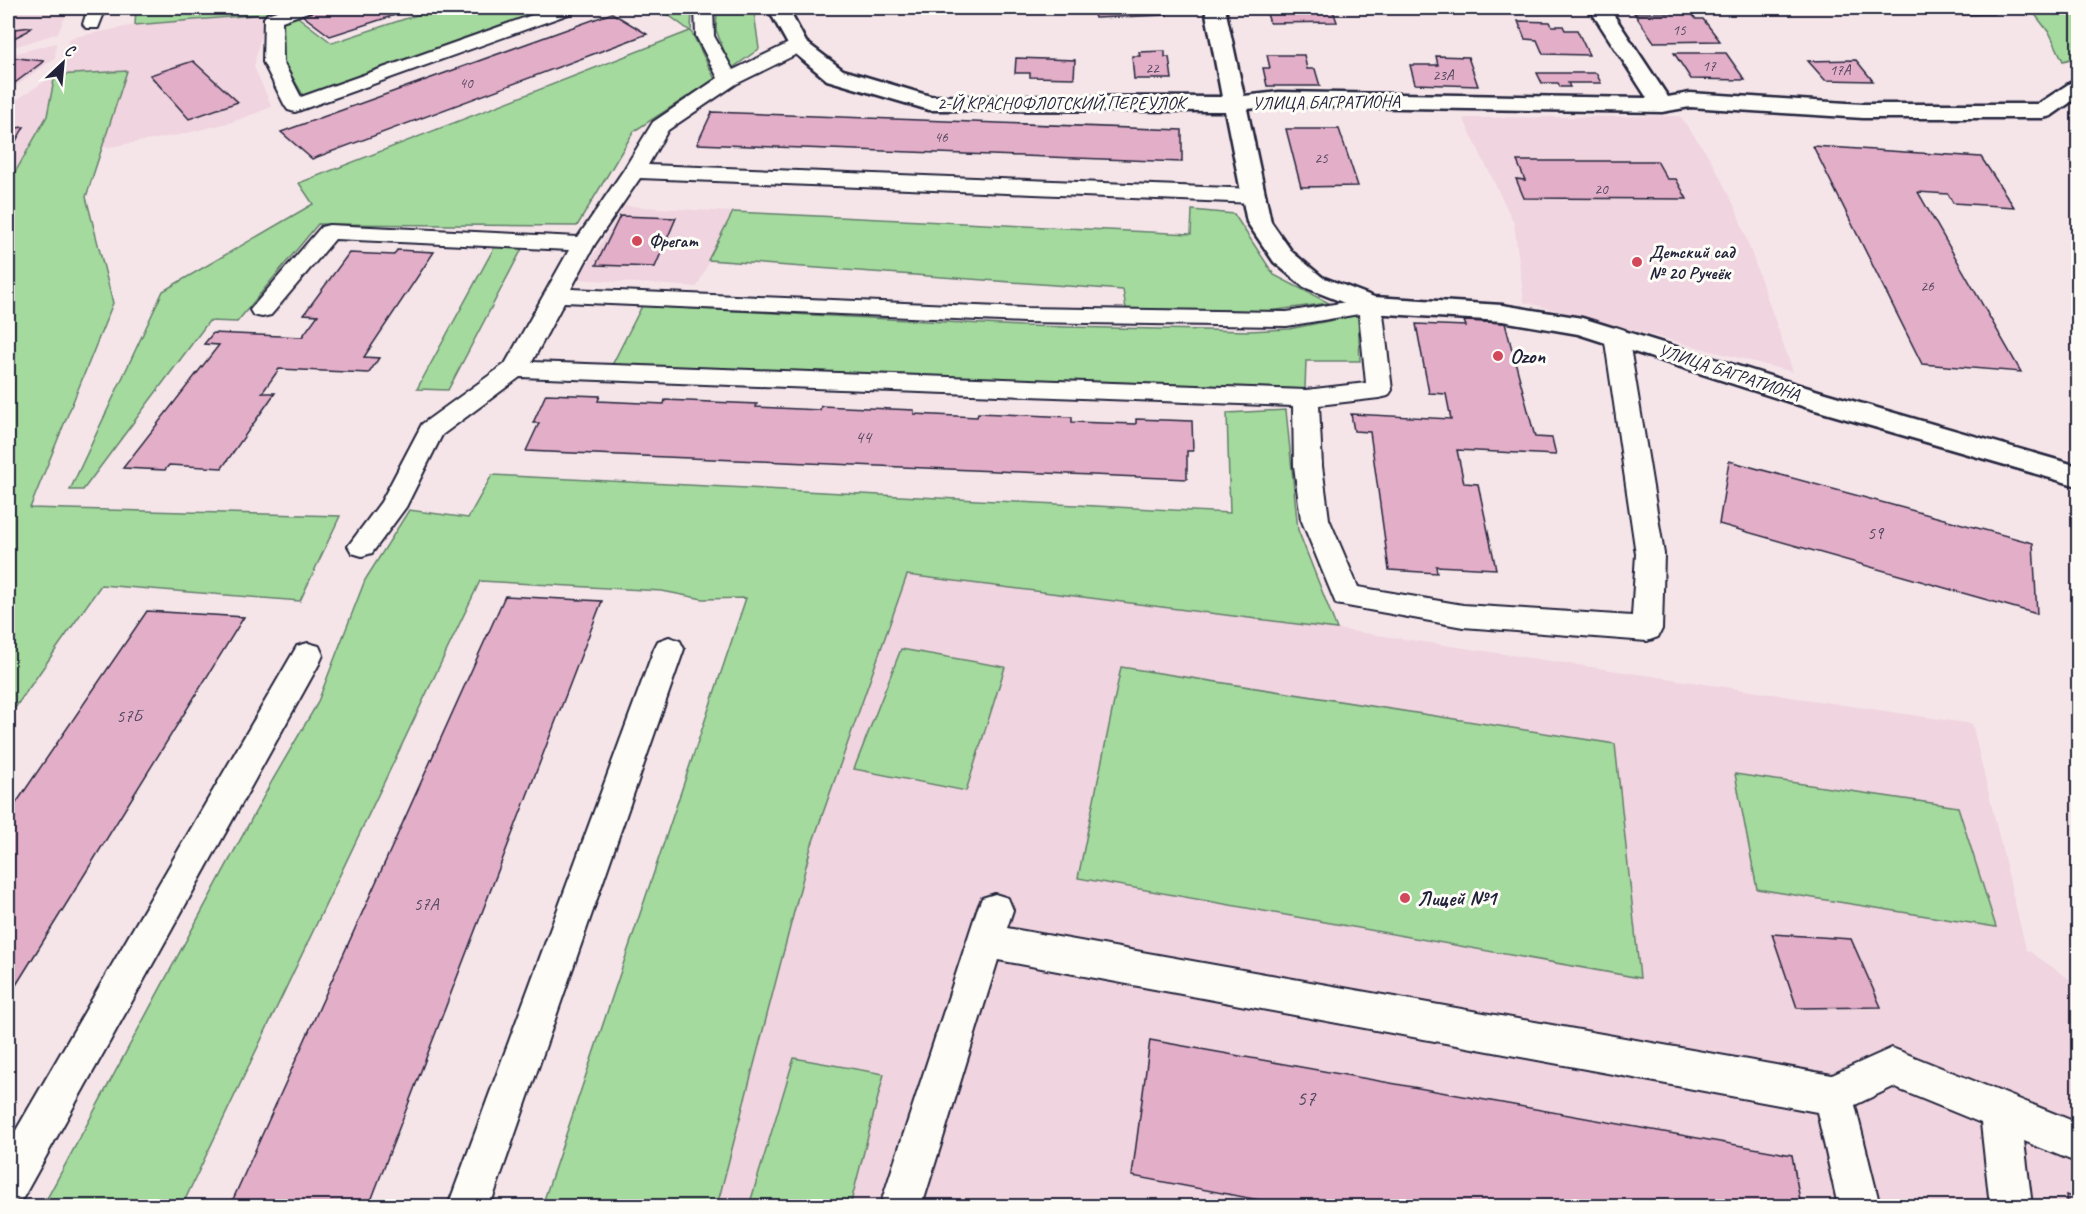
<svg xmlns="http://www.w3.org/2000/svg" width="2086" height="1214" font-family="Caveat,sans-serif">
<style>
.built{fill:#f0d4df}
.green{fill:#a4da9d;stroke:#637e6c;stroke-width:1.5}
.building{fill:#e3aec8;stroke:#22223b;stroke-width:1.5}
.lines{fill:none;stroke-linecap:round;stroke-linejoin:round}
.lane-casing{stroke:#22223b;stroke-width:4}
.street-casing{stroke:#22223b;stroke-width:5}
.lane{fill:#fdfcf7;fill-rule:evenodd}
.street{fill:#fdfcf7;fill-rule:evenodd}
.poi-dot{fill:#d1495b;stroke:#fdfcf7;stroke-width:2}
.labels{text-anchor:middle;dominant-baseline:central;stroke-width:6;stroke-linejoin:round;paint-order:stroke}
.far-number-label{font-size:15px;fill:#52455e}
.far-street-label{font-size:18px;fill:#22223b;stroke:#fdfcf7}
.far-poi-label{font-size:18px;font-weight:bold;fill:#22223b;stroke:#fdfcf7;text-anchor:start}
.number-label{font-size:18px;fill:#52455e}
.poi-label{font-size:21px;font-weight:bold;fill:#22223b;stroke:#fdfcf7;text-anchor:start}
.near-number-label{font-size:21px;fill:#52455e}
</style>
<rect width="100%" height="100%" fill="#f5e5e9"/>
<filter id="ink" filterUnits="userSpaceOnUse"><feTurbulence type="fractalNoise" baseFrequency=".0167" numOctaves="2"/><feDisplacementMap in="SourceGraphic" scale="12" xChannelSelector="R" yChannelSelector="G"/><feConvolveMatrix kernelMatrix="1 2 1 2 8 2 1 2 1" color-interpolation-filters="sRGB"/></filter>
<g filter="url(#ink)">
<g class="built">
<polygon points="8,8 69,8 58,33 8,49"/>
<polygon points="265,14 254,67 272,107 232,122 179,135 103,148 127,71 55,75 47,116 8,185 8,105 55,75 70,38 135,25"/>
<polygon points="56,43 55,58 8,92 8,55"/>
<polygon points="1680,116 1710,158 1736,209 1793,372 1524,302 1514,223 1463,118"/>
<polygon points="625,206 733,212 697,287 578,279"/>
<polygon points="907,575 1337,629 1972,724 2026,949 2078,985 2078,1206 717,1206 811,847"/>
</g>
<g class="green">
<polygon points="136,8 285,8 265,14 135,25"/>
<polygon points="438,8 549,8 304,97 282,59 279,20 294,14 332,43"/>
<polygon points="659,8 692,8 691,31 715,79 634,131 577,226 318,224 237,322 209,321 83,490 70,490 163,291 313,204 299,183 690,31"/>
<polygon points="717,8 755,8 754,12 759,49 731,69 716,30"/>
<polygon points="2030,8 2078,8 2078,57 2063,61 2050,34"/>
<polygon points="127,71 86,197 113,303 30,508 340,516 300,601 101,585 8,718 8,185 47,116 55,75"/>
<polygon points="1192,210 1234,214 1274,275 1329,303 1269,311 1126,309 1123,290 708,260 733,212 1191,234"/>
<polygon points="495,246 523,247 448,390 417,389"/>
<polygon points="642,306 1021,326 1249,331 1289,329 1358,315 1360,361 1306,361 1305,389 612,365"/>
<polygon points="1286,410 1298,530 1337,629 907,575 811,847 717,1206 542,1206 746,598 703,599 662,591 480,581 182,1206 43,1206 272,781 317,704 365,580 409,510 468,518 492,475 1230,513 1227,413"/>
<polygon points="901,649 1005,667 966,791 854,769"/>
<polygon points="1121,667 1615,744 1640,978 1078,878"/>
<polygon points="1735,774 1958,807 1996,927 1757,889"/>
<polygon points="794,1058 884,1074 850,1206 749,1206"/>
</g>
<g class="building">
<polygon points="327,8 417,8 330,36 302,15"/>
<polygon points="1092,8 1165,8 1167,15 1095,18"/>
<polygon points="1265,8 1332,8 1337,22 1270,23"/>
<polygon points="1514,8 1552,8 1554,10 1516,11"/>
<polygon points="1931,8 1986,8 1993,14 1939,15"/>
<polygon points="612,13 647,34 312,159 281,132"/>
<polygon points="1634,13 1691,13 1696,19 1703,19 1720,41 1654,42"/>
<polygon points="1518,21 1550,22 1552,26 1563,26 1565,30 1577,30 1589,55 1543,54 1537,40 1525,39"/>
<polygon points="31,27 28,31 8,41 8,30"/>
<polygon points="1165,51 1165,57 1169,57 1172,79 1134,79 1132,56 1140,56 1139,52"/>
<polygon points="1674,53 1726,53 1745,80 1691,79"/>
<polygon points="1267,55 1304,55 1307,69 1315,69 1320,86 1267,86 1263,68 1270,68"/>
<polygon points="1436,56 1468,57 1478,86 1415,84 1410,65 1438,65"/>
<polygon points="9,57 44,61 8,88"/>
<polygon points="1016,58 1075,60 1074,78 1030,77 1030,73 1015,73"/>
<polygon points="1856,60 1873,81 1825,80 1808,61"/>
<polygon points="193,61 238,102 189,119 150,75"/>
<polygon points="1537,73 1596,73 1601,83 1568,83 1570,87 1560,87 1558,83 1542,83"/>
<polygon points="712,112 1182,130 1182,162 697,144"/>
<polygon points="24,127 8,155 8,129"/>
<polygon points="1286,129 1339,129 1358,186 1301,187"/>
<polygon points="1813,146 1981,157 2014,207 1953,203 1948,194 1918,192 2021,372 1922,364"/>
<polygon points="1517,161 1657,161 1667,179 1676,179 1687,199 1524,198 1516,179 1525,180"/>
<polygon points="620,216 676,218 655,267 596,265"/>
<polygon points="397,250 434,252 364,357 379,358 369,373 279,369 262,393 275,393 222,468 169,465 165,470 123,468 219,345 204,344 213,333 302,337 318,315 304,314 349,253 394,255"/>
<polygon points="1464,321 1505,323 1535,437 1552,438 1556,455 1457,450 1464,483 1478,484 1496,569 1436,566 1437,573 1389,570 1370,432 1354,431 1351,414 1451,419 1446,394 1429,393 1416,324 1466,326"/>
<polygon points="546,394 600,396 598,401 664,404 665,400 757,404 756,407 820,410 821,406 914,410 914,414 977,417 978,413 1072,417 1072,422 1136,424 1136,419 1192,421 1193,451 1187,451 1187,479 526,451 539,423 533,423"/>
<polygon points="1729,461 2033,543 2037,614 1719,524"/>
<polygon points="505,596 602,601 369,1206 230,1206"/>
<polygon points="147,611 244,617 8,998 8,815"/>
<polygon points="1772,934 1851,939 1881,1007 1797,1008"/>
<polygon points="1150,1040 1792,1155 1801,1206 1291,1206 1132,1176"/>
<polygon points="2066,1195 2078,1200 2078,1206 2067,1206"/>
</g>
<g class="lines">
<g class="lane-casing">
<g id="lane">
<polygon points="88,8 106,8 98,28 86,28 83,24"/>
<polygon points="286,8 311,8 308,12 282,21 283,62 301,97 552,8 577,8 574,12 295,112 288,110 285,106 263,62 264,18 267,14"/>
<path d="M695,8H713L714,36L733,70L791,42H805L807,46L805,50L736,84L668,130L648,165L1255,189L1263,191L1266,196L1263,201L1255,203L640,178L595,244L571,289L1024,308L1287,312L1370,298L1378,300L1382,305L1392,390L1388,396L1379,398L1319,405L1322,466L1329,519L1358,587L1463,605L1632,616L1636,554L1604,335L1607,330L1616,327L1625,330L1628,335L1664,554L1662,629L1658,637L1647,641L1463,627L1336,604L1301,519L1294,466L1293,406L520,377L442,435L406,507L372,553L362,556L352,553L348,546L381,502L422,424L505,364L569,250L335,239L271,315L262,317L253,315L250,310L321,227L329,225L578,237L623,171L653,122L718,78L696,36ZM564,302L1024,322L1287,326L1359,314L1366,383L1306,390L532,362Z"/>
<polygon points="669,637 680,641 684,649 490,1206 448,1206 654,649 658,641"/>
<polygon points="308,643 319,646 323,655 319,664 23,1198 8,1204 8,1144 297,646"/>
<polygon points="995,894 1008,898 1013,910 1007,928 1832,1075 1892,1048 2078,1123 2078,1163 2024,1141 2032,1206 1990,1206 1981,1123 1893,1087 1855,1105 1880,1206 1838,1206 1817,1112 998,960 922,1206 880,1206 977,910 982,898"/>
</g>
</g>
<g class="street-casing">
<polygon id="street" points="772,8 792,8 791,14 806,42 843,70 930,96 1222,97 1205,8 1225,8 1244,96 1279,92 1647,98 1589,8 1609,8 1668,97 1690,93 1863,104 2038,104 2070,83 2078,82 2078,97 2051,116 2043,118 1863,118 1690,107 1662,112 1279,106 1247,109 1271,222 1292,252 1322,277 1374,297 1502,305 1582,318 1825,393 2078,466 2078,486 1805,407 1578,334 1502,321 1370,313 1304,287 1274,262 1247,222 1225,111 929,110 827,80 791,50 771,14"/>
</g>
<use href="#lane" class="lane"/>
<use href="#street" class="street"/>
</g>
</g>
<g class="poi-dot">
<circle cx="637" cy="241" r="6"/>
<circle cx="1637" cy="262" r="6"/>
<circle cx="1498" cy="356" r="6"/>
<circle cx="1405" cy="898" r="6"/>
</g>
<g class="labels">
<g class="far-number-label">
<text x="1679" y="30">15</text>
<text x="1709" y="66">17</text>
<text x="1152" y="68">22</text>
<text x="1840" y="70">17А</text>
<text x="1443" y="75">23А</text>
<text x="466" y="83">40</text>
<text x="941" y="137">46</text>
<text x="1321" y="158">25</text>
<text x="1601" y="189">20</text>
<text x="1927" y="286">26</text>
</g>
<g class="far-street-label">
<text transform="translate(1326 102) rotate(-1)">УЛИЦА БАГРАТИОНА</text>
<text x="1061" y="103">2-Й КРАСНОФЛОТСКИЙ ПЕРЕУЛОК</text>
<text transform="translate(1729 372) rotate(18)">УЛИЦА БАГРАТИОНА</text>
</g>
<g class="far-poi-label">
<text x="649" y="241">Фрегат</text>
<text x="1649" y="252">Детский сад<tspan x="1649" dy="21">№ 20 Ручеёк</tspan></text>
</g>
<g class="number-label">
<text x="863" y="437">44</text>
<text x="1875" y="533">59</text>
<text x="129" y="716">57Б</text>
<text x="426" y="904">57А</text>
</g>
<g class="poi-label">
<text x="1510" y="356">Ozon</text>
<text x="1417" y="898">Лицей №1</text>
</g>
<g class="near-number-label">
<text x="1306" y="1098">57</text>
</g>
</g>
<rect width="2086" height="1214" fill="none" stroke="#fdfcf7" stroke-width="30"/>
<rect x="15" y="15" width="2056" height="1184" fill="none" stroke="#22223b" stroke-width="2" filter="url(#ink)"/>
<g transform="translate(63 63) rotate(26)" stroke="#fdfcf7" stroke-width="4.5" paint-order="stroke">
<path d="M0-4.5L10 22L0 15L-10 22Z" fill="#22223b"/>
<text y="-9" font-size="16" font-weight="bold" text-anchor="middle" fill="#22223b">С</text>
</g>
</svg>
